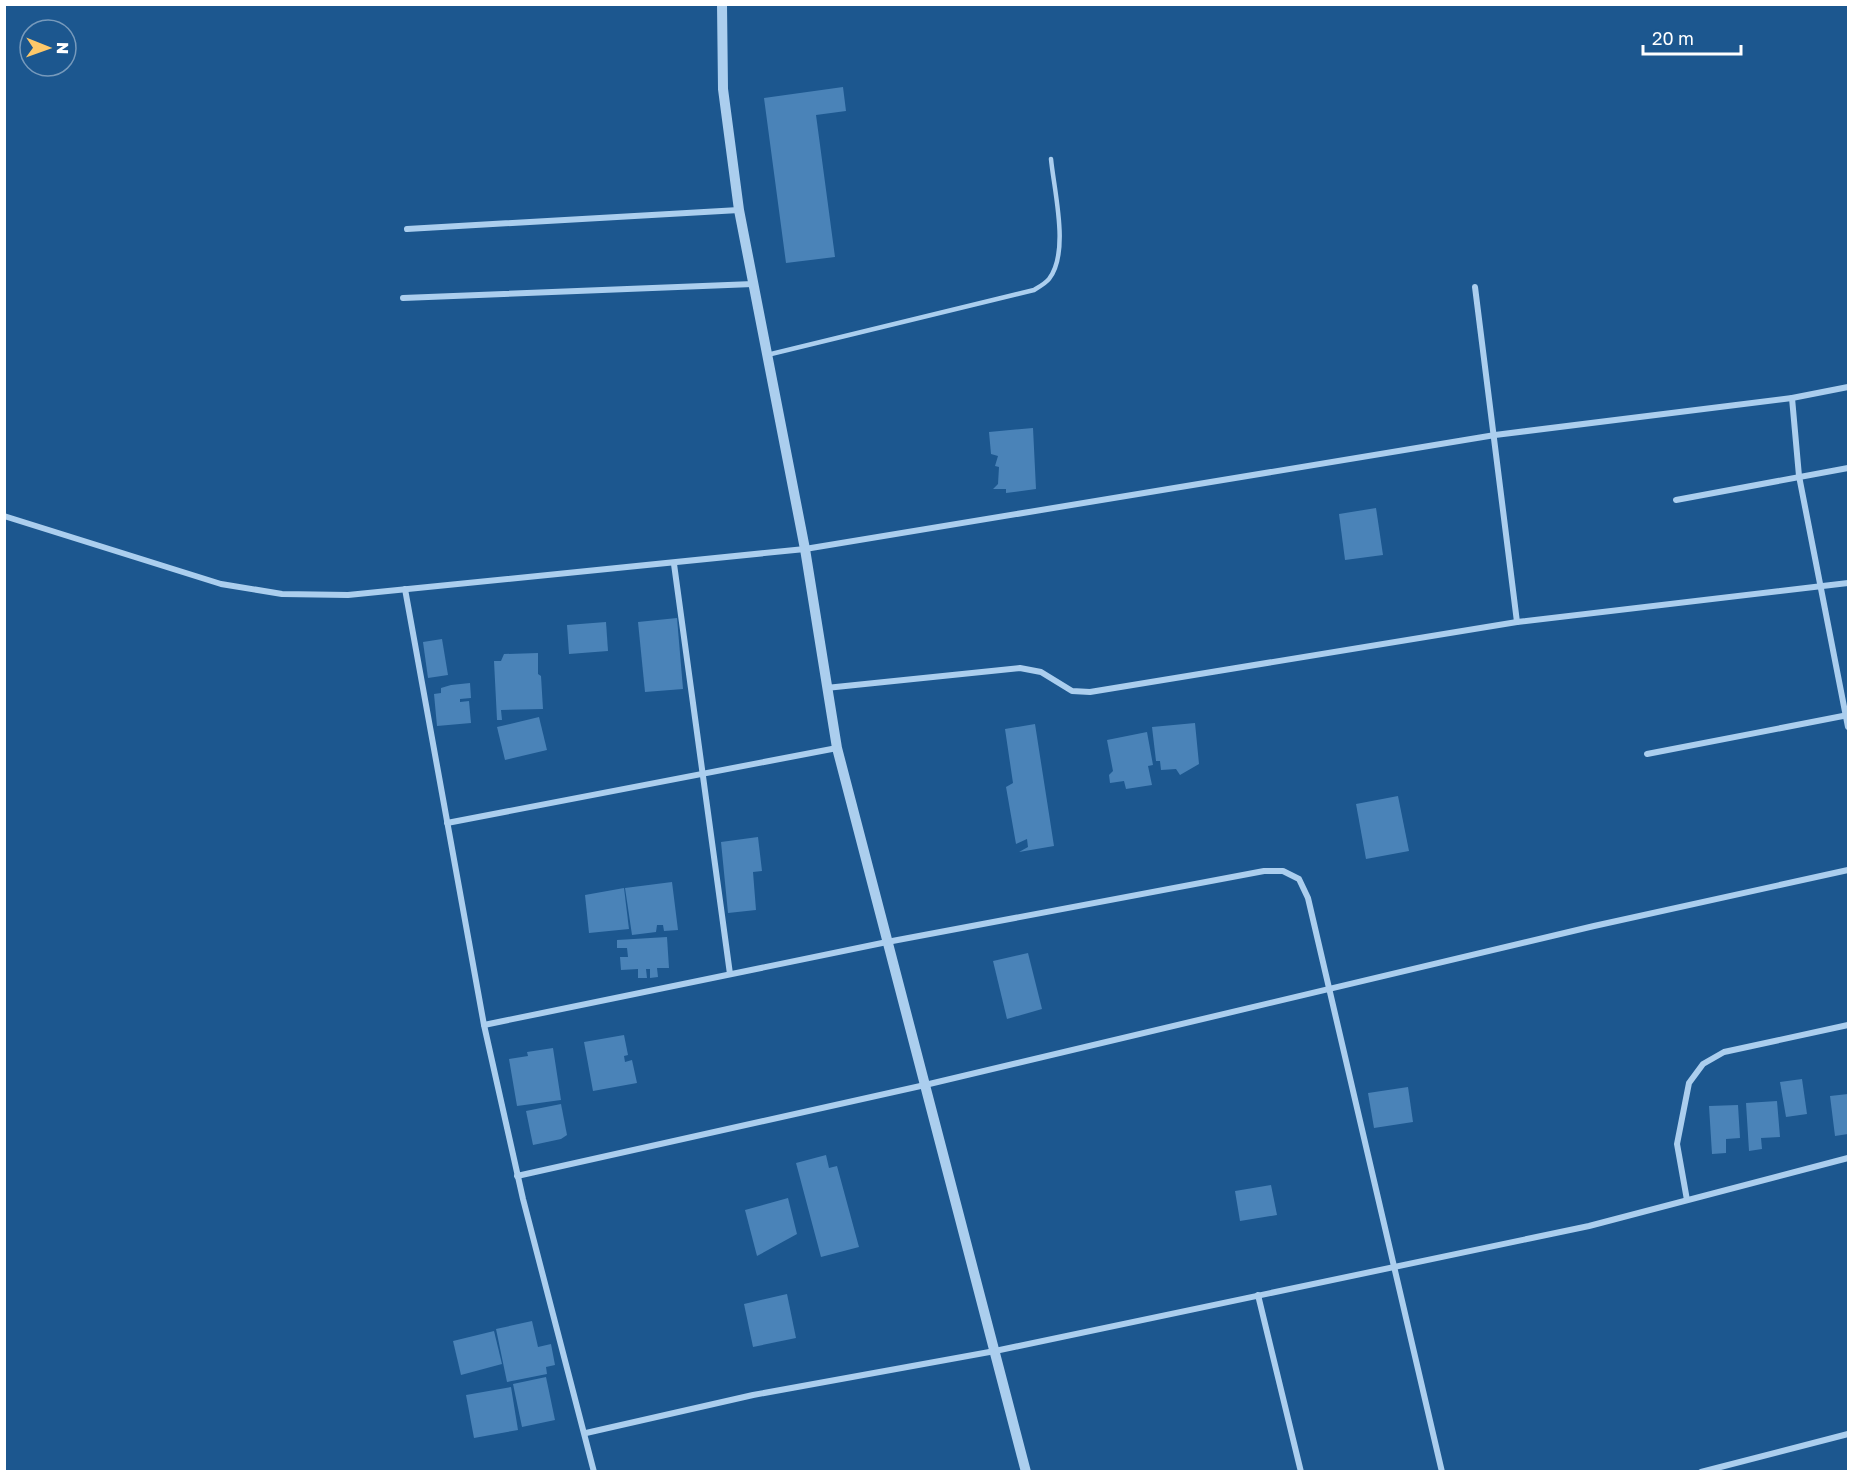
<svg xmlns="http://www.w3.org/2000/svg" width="1853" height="1476" font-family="'Golos Text',sans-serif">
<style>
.building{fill:#4a83b8}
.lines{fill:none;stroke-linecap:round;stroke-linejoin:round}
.service{stroke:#abceee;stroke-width:4.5}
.minor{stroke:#abceee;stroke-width:6}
.tertiary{stroke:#abceee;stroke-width:10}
</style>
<rect width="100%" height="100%" fill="#1c578f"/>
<g class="building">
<polygon points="843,87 846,111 816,115 835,257 786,263 764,98"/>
<polygon points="1033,428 1036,489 1006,493 1006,489 993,489 998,484 999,467 995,466 998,456 991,454 989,432"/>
<polygon points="1376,508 1383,555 1345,560 1339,514"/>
<polygon points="677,618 683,689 645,692 638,622"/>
<polygon points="606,622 608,651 569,654 567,625"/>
<polygon points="442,639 448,675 428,678 423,642"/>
<polygon points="538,653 538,674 541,676 543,709 501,710 502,720 497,720 494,661 501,661 504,654"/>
<polygon points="470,683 471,698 460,699 460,702 469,701 471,723 437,726 434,694 441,693 441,688 451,685"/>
<polygon points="539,717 547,750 505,760 497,727"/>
<polygon points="1195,723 1199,764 1180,775 1176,769 1161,770 1160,761 1156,761 1152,727"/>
<polygon points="1035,724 1054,846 1019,852 1028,847 1027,839 1016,844 1006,787 1013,783 1005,729"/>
<polygon points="1147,732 1153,765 1148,766 1152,785 1126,789 1124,781 1110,783 1109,775 1113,771 1107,740"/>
<polygon points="1398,796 1409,851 1366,859 1356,804"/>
<polygon points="758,837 762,871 753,872 756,910 728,913 721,842"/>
<polygon points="672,882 678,930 664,931 663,925 657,925 656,932 632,935 625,888"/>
<polygon points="624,888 629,929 589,933 585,895"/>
<polygon points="667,937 669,968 657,968 658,977 650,978 650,969 646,969 647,978 638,978 638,969 621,970 620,957 628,957 627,948 617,948 617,940"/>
<polygon points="1028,953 1042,1009 1007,1019 993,961"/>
<polygon points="624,1035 628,1055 624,1056 625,1062 632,1060 637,1083 593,1091 584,1042"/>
<polygon points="553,1048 561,1100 517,1106 509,1059 528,1056 527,1052"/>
<polygon points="1802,1079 1807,1114 1786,1117 1780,1082"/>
<polygon points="1408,1087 1413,1122 1374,1128 1368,1093"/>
<polygon points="1848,1094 1848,1134 1835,1136 1830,1096"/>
<polygon points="1777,1101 1780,1137 1761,1138 1762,1149 1749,1151 1746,1103"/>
<polygon points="561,1104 567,1135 561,1139 533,1145 526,1111"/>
<polygon points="1738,1105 1740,1138 1726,1139 1726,1153 1712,1154 1709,1106"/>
<polygon points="826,1155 829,1168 837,1166 859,1247 821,1257 796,1163"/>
<polygon points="1271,1185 1277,1215 1240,1221 1235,1191"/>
<polygon points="788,1198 797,1234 757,1256 745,1210"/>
<polygon points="787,1294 796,1338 753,1347 744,1304"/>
<polygon points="532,1321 538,1347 551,1344 555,1365 546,1367 547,1374 507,1382 496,1329"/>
<polygon points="494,1331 502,1364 461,1375 453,1341"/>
<polygon points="546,1377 555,1420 522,1427 513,1384"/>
<polygon points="511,1387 518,1430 474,1438 466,1395"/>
</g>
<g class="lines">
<path class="service" d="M767,355L1034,290C1039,287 1046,283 1049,279C1070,252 1054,191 1051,159"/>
<g class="minor">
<polyline points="407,229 739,210"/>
<polyline points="1475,287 1517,622"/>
<polyline points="403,298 753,284"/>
<polyline points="1792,398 1799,476 1848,727"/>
<polyline points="1676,500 1848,468"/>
<polyline points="4,516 221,584 282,594 348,595 805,549 1495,435 1792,398 1848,387"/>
<polyline points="674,564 730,974"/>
<polyline points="405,589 484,1025 523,1199 594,1472"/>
<polyline points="826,688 1020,668 1041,672 1072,691 1090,692 1517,622 1848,583"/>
<polyline points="1647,754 1848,715"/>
<polyline points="447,823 837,748"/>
<polyline points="484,1025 887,942 1264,871 1283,871 1299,879 1308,898 1442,1472"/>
<polyline points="517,1176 925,1085 1594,926 1848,870"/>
<polyline points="1687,1200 1677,1144 1689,1083 1703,1064 1724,1052 1848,1025"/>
<polyline points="1258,1295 1301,1472"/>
<polyline points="586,1433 753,1395 995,1351 1589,1226 1848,1158"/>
<polyline points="1701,1472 1848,1434"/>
</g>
<polyline class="tertiary" points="722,4 723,89 739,210 805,549 837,748 1026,1472"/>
</g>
<rect width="1853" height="1476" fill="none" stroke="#ffffff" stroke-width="12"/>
<g transform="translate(48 48) rotate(91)"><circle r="28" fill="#1c578f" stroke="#779abc" stroke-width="1.5"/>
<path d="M0-4.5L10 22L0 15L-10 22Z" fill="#fec869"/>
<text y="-9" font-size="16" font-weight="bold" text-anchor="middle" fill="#ffffff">N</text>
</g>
<path d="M1643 45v9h98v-9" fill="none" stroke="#ffffff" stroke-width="3"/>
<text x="1652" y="45" font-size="18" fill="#ffffff" stroke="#1c578f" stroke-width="4.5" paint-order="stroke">20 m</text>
</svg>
